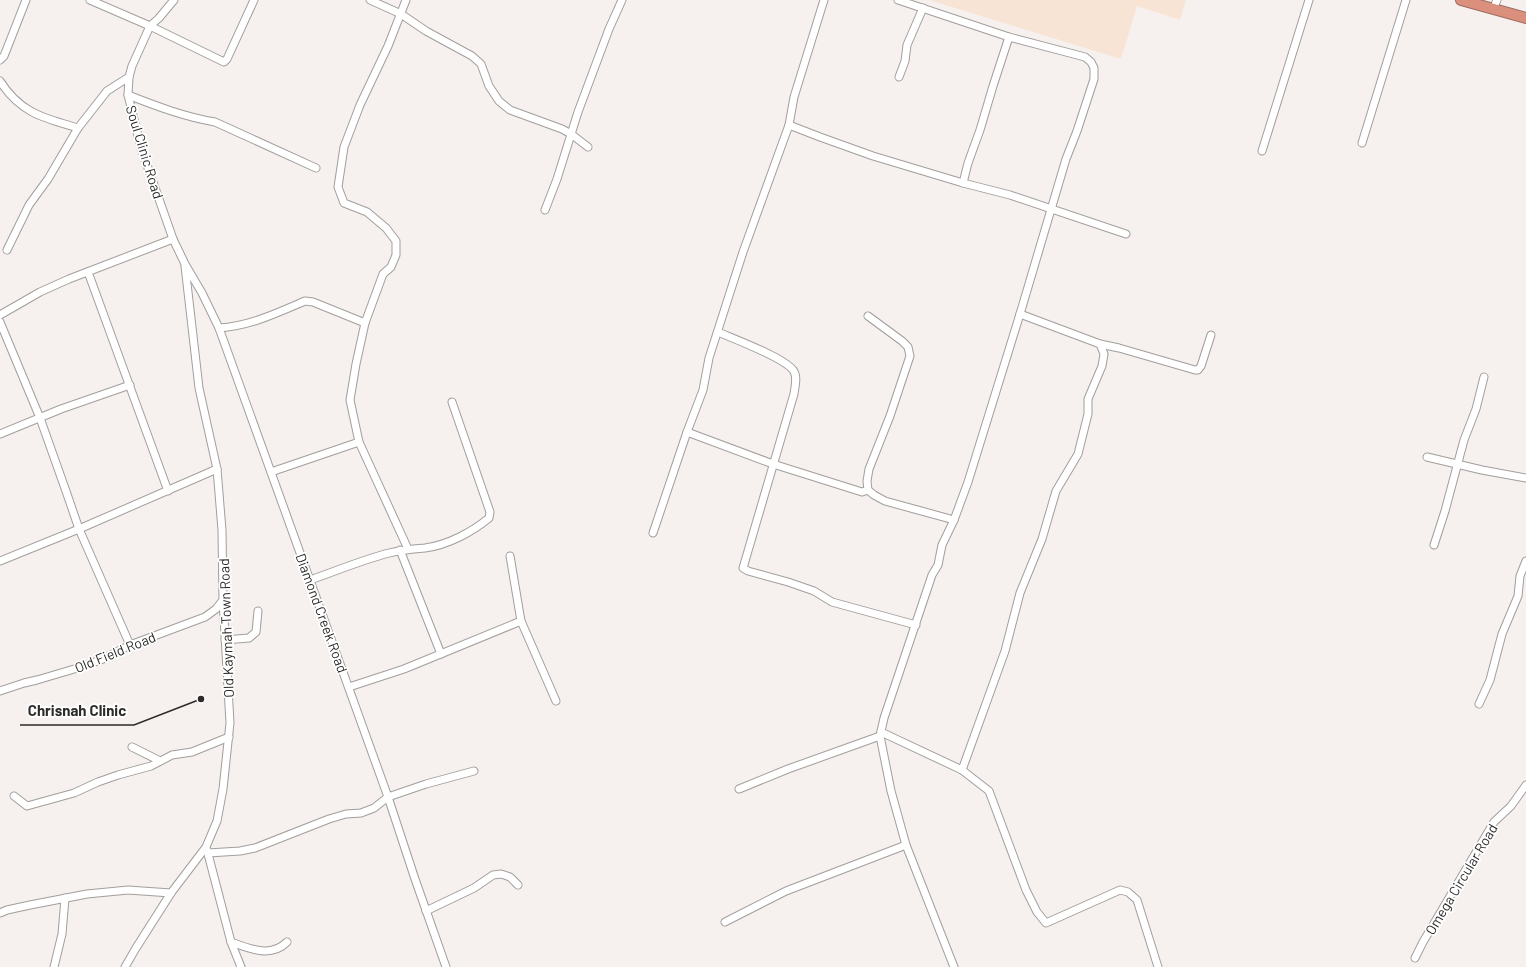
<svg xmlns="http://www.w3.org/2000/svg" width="1526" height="967" font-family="Barlow,sans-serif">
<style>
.industrial{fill:#f8e4d5}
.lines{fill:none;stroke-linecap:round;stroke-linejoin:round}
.minor-casing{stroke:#a29e9b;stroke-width:9}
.highway-casing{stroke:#9e6c60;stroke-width:12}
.minor{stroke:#fff;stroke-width:7}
.highway{stroke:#db8f7d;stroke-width:10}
.labels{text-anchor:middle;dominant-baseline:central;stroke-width:3.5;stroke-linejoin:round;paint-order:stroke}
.street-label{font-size:14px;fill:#2c2b2a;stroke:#fff}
.leader{fill:none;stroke:#2c2b2a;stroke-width:1.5}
.callout-dot{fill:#2c2b2a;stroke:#fff;stroke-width:1.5}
.callout-label{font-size:15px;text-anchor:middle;font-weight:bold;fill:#2c2b2a;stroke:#fff;stroke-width:3.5;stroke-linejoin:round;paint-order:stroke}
</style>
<rect width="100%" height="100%" fill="#f6f1ef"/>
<polygon class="industrial" points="929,0 1186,0 1180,20 1137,6 1121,59"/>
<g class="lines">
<g class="minor-casing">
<g id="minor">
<polyline points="90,0 150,26 224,62 227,59 254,0"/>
<polyline points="174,0 159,18 150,26 132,66 129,77 128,95 141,148 173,239 185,264 202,293 219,328 388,797 415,879 446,967"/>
<polyline points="370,0 401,14 426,31 472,56 481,64 489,86 499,101 510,110 562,129 571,134 588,147"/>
<polyline points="406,0 388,46 360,105 344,147 338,187 344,203 367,212 386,228 396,241 396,255 391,267 383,274 365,323 356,364 350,400 359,442 408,549"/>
<polyline points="898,0 1009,37 1085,57 1091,62 1094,68 1094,79 1077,131 1066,159 1020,314 968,482 954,520 942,545 938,565 932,575 884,718 880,736 891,791 906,845 954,967"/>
<polyline points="1493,9 1497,0"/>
<polyline points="0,60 4,56 26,0"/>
<polyline points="899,77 905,61 907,45 923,8"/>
<path d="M0,81C20,113 44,118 78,128L107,91L129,77"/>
<path d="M128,95C156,106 185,117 215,122L316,168"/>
<polyline points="789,125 820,137 873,156 963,183 1010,195 1126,234"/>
<polyline points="1362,143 1406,0"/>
<polyline points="1262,151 1309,0"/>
<polyline points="963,183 968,163 980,130 993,86 1009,37"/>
<polyline points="545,210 557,179 578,112 609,29 622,0"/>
<polyline points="7,250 29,205 48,179 78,128"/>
<polyline points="88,272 168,491"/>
<polyline points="0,315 40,292 69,279 173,239"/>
<polyline points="868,316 902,341 908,347 910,356 890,416 869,469 867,481 868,490 874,495 885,501 954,520"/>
<polyline points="0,322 40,418 67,494 79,529 130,645"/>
<path d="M219,328C250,326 277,313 305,301L313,302L365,323"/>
<path d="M718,332C734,339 783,357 793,370C798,376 795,386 794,394L743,568L748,571L788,582L814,591L832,602L916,625"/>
<polyline points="1100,344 1119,348 1195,370 1198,370 1201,366 1211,335"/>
<polyline points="687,432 773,464 862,492 868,490"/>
<polyline points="0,434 61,409 130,385"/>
<polyline points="1427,457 1482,470 1526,478"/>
<polyline points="271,472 359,442"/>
<polyline points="653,533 687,432 703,390 709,358 743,252 789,125 794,97 824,0"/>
<polyline points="1434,545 1445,511 1464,440 1476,409 1484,377"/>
<polyline points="400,550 441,654"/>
<polyline points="0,561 79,529 217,469"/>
<path d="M310,580C336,571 362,560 389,553C401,550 413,549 425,548C448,545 472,532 489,518L490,512L452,402"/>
<polyline points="521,621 556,701"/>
<polyline points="225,640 249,638 256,632 258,611"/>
<polyline points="349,687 404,669 521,621 510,556"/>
<polyline points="0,691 24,683 37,680 81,667 103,659 130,645 205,617 216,609 223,600"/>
<polyline points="1479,704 1490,680 1502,634 1518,596 1520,576 1526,561"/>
<polyline points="881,732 962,770 989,791 1026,890 1037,912 1046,923 1120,890 1128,892 1137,900 1158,967"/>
<polyline points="132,747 160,761"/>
<polyline points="962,770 1005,651 1020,593 1042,539 1056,491 1078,454 1088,414 1088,399 1102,366 1104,354 1100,344 1020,314"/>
<polyline points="739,789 788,769 880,736"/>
<polyline points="14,796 27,806 74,793 98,782 118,775 151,766 172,755 192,752 229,737"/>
<polyline points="207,850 231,942 241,967"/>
<polyline points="208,853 240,851 255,848 329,819 346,814 361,813 374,808 388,797 426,784 474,771"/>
<polyline points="426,911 474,888 493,875 501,874 510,877 518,885"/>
<polyline points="0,913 7,910 30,905 87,894 128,890 171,893"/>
<polyline points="725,922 786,891 906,845"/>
<path d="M231,942C250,949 271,958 287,942"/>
<polyline points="1415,958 1423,942 1494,822 1511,806 1526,785"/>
<polyline points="54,967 62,934 65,898"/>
<polyline points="125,967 136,948 171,893 206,847 217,821 223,789 230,723 223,600 222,530 217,469 199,388 185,266"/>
</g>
</g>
<g class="highway-casing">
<polyline id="highway" points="1461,0 1526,18"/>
</g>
<use href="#minor" class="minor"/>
<use href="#highway" class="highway"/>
</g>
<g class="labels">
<g class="street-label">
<text transform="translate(145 152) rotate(73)">Soul Clinic Road</text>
<text transform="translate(322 613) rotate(70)">Diamond Creek Road</text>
<text transform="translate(226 628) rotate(-92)">Old Kaymah Town Road</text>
<text transform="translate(115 652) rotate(-22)">Old Field Road</text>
<text transform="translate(1461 879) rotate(-59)">Omega Circular Road</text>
</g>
</g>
<path class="leader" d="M201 699L134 725H20"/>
<circle class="callout-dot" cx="201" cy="699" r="4"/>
<g class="callout-label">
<text x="77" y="716">Chrisnah Clinic</text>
</g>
</svg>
